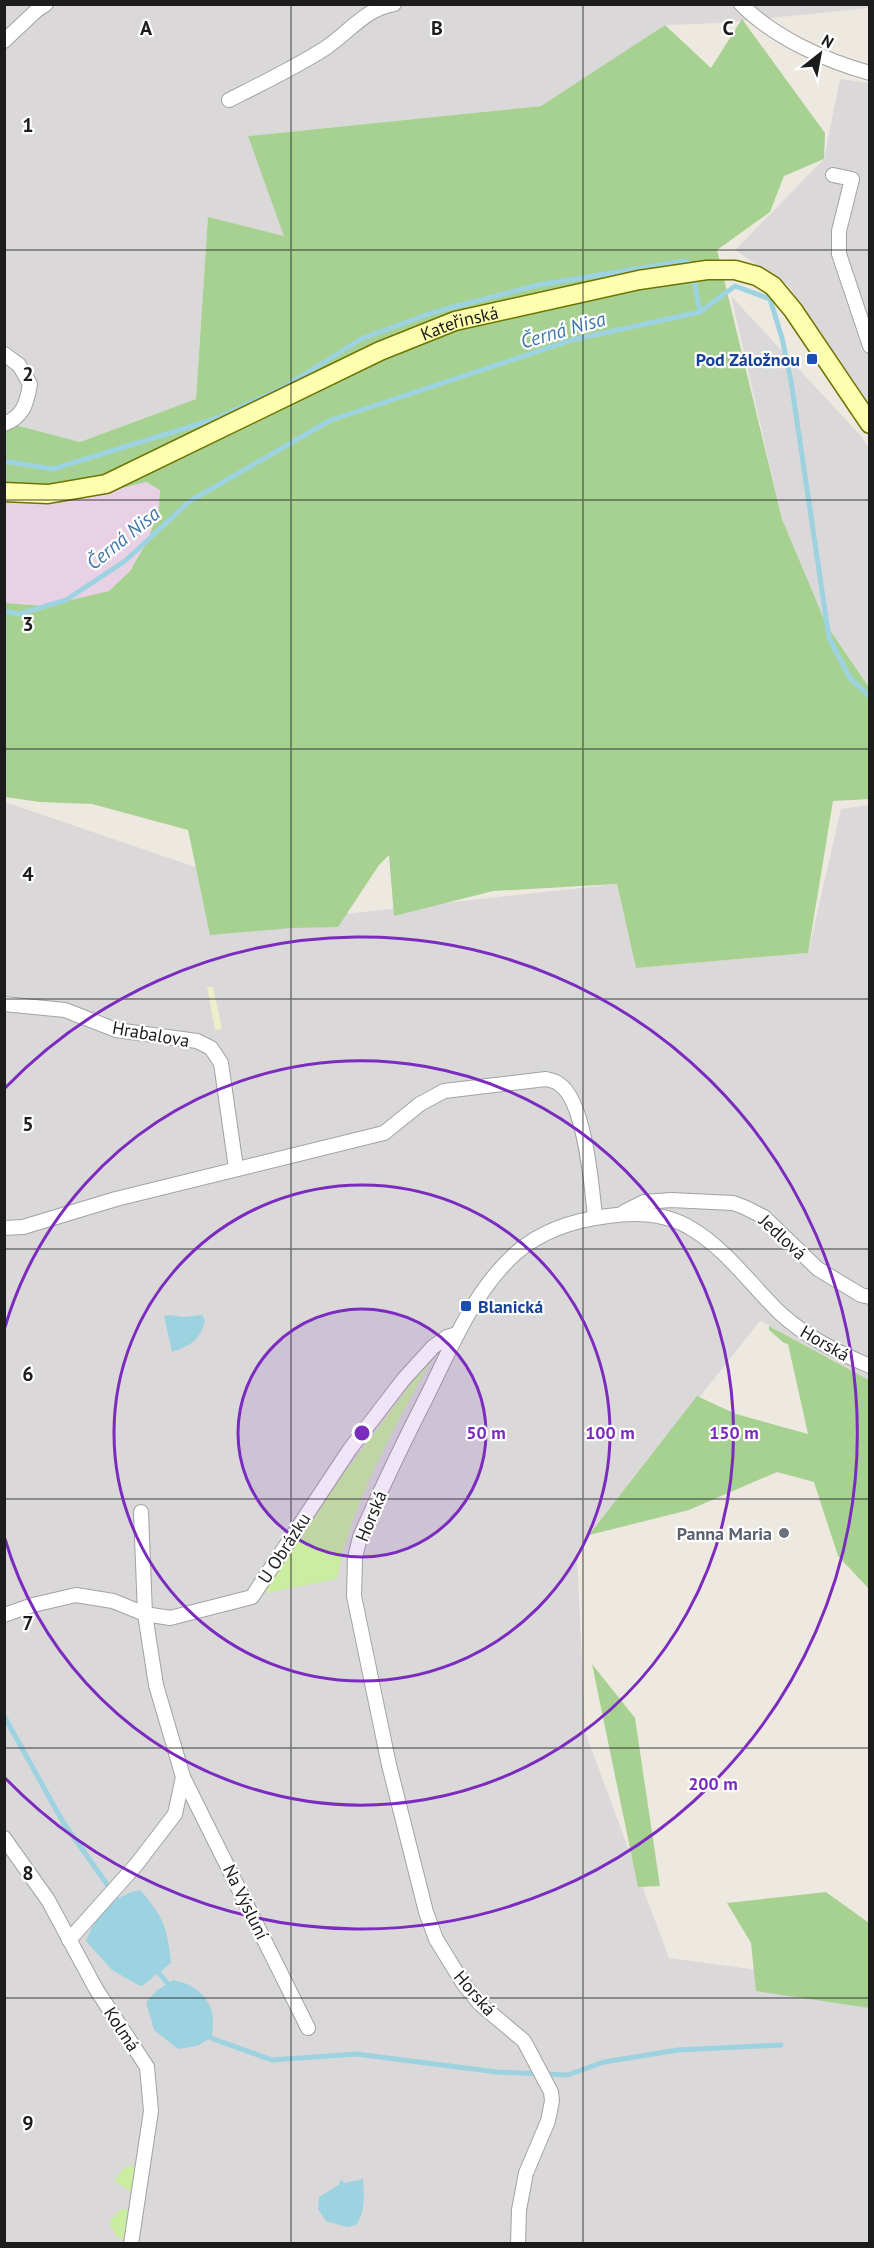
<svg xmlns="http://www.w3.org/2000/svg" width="874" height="2248" font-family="'PT Sans',sans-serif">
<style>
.residential{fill:#dad8d9}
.industrial{fill:#e8d1e5}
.farmland{fill:#eeefc9}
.grass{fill:#caeda1}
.forest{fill:#a7d191}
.water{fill:#9dd3e0}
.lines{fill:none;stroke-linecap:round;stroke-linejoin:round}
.stream{stroke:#9dd3e0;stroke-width:5}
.street-casing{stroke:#a3a3a3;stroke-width:16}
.secondary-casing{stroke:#6d7500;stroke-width:21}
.street{stroke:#fff;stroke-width:14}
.secondary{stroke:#fdfeae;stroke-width:18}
.grid{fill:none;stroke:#1c1c1c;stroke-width:1.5;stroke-opacity:0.55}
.ring{fill:none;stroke:#7b2cbf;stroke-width:3}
.transit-dot{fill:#1a4fb4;stroke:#fff;stroke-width:2}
.worship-dot{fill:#6b7280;stroke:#fff;stroke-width:2}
.labels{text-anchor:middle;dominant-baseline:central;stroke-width:4.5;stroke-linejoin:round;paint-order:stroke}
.street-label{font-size:18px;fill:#1c1c1c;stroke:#fff}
.transit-label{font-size:18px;font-weight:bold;fill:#164399;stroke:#fff;text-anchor:end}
.worship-label{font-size:18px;font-weight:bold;fill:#5b616d;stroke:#fff;text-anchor:end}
.water-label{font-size:20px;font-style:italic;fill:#4079a9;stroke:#fff}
.grid-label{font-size:20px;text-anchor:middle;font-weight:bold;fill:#1c1c1c;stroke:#fff;stroke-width:4.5;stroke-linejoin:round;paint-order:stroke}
.centre{fill:#7b2cbf;stroke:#fff;stroke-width:3}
.ring-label{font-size:18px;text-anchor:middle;font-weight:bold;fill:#7b2cbf;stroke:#fff;stroke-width:4.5;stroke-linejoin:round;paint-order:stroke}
</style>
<rect width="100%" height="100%" fill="#eee9e0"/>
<g class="residential">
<polygon points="869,4 868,8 722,23 665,25 541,106 248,136 285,236 208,218 196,399 80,442 5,422 4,5"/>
<polygon points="840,79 869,83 869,406 788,285 735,250 824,159"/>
<polygon points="731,296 861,436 869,449 869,686 827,626 782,519"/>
<polygon points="5,802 336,915 617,884 636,968 808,953 841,809 869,805 869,1380 760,1321 577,1551 585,1732 669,1958 869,1985 869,2243 5,2244"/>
</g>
<polygon class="industrial" points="146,482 160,489 159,508 148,540 130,571 109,591 45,606 5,603 4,499 126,487"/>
<polygon class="farmland" points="207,987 213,987 222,1029 215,1030"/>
<g class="grass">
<path d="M437,1349C399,1422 352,1497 337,1579L265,1593L274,1567Z"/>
<polygon points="132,2165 137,2168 136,2183 133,2183 132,2190 130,2191 114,2181 124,2168"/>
<polygon points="126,2209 130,2210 127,2236 125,2239 118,2238 109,2223 119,2210"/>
</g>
<g class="forest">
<polygon points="742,19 825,133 824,159 784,176 770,212 717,250 782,519 827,626 869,687 869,799 833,801 808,953 636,968 617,884 493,891 394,916 389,855 379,865 338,927 292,928 210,935 188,830 92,804 40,802 5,797 5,603 45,606 109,591 130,571 148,540 159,508 160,490 146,482 77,499 5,499 4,422 80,442 196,399 208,217 284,236 248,136 541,106 665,25 711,68"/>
<polygon points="769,1326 869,1380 869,1589 838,1556 814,1482 777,1472 689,1510 589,1535 697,1396 736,1414 808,1434 788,1344 784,1343 769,1330"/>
<polygon points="592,1664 635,1718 660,1886 638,1887"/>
<polygon points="826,1892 869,1923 869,2008 756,1991 751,1943 727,1903"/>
</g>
<g class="water">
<path d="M170,1315L183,1317L202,1315L205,1320C201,1340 190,1346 172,1352L164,1316Z"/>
<path d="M140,1890C164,1917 167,1927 171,1963L142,1986L138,1985L112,1970L86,1941C94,1917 115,1894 140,1890Z"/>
<path d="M173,1980C203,1986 219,2007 211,2038L197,2046L178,2049L154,2030L146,2002L156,1991Z"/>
<path d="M363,2179C364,2196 366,2211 356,2225L347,2227L326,2221L318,2209L319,2197L340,2184L339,2182L342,2180L344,2183Z"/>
</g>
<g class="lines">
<g class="stream">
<polyline points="4,461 53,469 215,419 281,389 361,339 434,312 538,285 684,261 691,264 700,312"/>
<polyline points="4,611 19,614 66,600 125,561 190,501 331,420 572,340 700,312 735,286 770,299 782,338 791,381 829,638 850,678 870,697"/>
<polyline points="4,1716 63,1822 116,1897 118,1905"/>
<polyline points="155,1968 172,1989"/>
<polyline points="208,2034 211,2038 272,2060 356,2054 497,2072 568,2075 604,2062 678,2050 781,2045"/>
</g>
<g class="street-casing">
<g id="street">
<path d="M741,4C773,37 826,61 870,73"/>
<polyline points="4,41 37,10 46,4"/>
<path d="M229,100C261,84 294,68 324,49C349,33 364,9 394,4"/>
<polyline points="833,175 852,179 839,231 839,254 870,346"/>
<path d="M4,354L19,365L30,384C27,403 23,417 4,424"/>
<polyline points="4,1004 65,1010 116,1030 197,1041 211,1048 221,1063 236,1168"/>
<polyline points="624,1212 644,1202 671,1200 733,1203 744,1207 764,1217 818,1269 861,1295 870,1297"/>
<path d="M4,1228L23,1227L116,1199L384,1133L420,1104L444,1091L546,1079C550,1080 556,1081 559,1084C585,1100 592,1188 595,1217"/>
<polyline points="141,1512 145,1614 156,1685 183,1777 308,2028"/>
<polyline points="4,1615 33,1605 76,1595 113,1601 145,1614 170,1618 252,1597 350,1449 403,1380 433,1347 447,1337 457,1334"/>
<polyline points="4,1838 48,1900 96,1989 147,2067 151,2111 131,2244"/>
<polyline points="69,1940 136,1865 175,1814 183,1777"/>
<path d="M518,2244L519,2210L526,2173L548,2121L552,2101L551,2092L524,2041L480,2004L463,1983L436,1939L426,1912L389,1765L354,1596L355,1558L360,1537C381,1489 404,1441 428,1394C452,1345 475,1289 517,1252C543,1230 575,1220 608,1216C636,1212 667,1213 692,1229C727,1250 751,1285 780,1313C806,1337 837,1352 870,1366"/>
</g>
</g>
<g class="secondary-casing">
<g id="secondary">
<path id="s1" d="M4,492L48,494L106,484L380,351L455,321L639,280L707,270H735L757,276L773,286L793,310L870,424"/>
</g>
</g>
<use href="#street" class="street"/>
<use href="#secondary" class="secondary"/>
</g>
<path class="grid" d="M291,4V2244M583,4V2244M4,250H870M4,500H870M4,749H870M4,999H870M4,1249H870M4,1499H870M4,1748H870M4,1998H870"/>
<circle cx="362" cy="1433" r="124" fill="#7b2cbf" fill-opacity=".12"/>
<g class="ring">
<circle cx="362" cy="1433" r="124"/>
<circle cx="362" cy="1433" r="248"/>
<path d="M5 1327A372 372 0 1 1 5 1539"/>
<path d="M5 1088A496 496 0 1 1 5 1778"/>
</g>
<g class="transit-dot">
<rect x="806" y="353" width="12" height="12" rx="3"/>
<rect x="460" y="1300" width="12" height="12" rx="3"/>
</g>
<circle class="worship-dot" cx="784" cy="1533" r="6"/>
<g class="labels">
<g class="street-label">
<text stroke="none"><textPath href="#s1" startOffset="492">Kateřinská</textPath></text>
<text transform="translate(151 1034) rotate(10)">Hrabalova</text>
<text transform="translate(783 1237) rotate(43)">Jedlová</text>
<text transform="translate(825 1343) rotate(30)">Horská</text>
<text transform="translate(371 1516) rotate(-67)">Horská</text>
<text transform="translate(284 1548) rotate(-57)">U Obrázku</text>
<text transform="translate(246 1902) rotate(64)">Na Výsluní</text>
<text transform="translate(475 1993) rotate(49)">Horská</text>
<text transform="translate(122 2029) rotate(57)">Kolmá</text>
</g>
<g class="transit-label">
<text x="800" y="359">Pod Záložnou</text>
<text x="478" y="1306" text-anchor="start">Blanická</text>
</g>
<g class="worship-label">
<text x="772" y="1533">Panna Maria</text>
</g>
<g class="water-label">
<text transform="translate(563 330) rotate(-16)">Černá Nisa</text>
<text transform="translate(123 538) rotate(-39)">Černá Nisa</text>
</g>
</g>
<g class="grid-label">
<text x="146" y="35">A</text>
<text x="437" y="35">B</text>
<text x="728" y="35">C</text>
<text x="28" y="132">1</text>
<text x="28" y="381">2</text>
<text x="28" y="631">3</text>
<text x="28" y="881">4</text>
<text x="28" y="1131">5</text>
<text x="28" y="1381">6</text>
<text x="28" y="1630">7</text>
<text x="28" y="1880">8</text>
<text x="28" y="2130">9</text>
</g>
<circle cx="362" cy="1433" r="9" class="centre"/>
<g class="ring-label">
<text x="486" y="1439">50 m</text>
<text x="610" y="1439">100 m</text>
<text x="734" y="1439">150 m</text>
<text x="713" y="1790">200 m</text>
</g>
<rect width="874" height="2248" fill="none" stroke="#1c1c1c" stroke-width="12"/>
<g transform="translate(820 54) rotate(31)" stroke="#ffffff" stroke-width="4.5" paint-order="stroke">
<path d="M0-4.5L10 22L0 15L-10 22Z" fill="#1c1c1c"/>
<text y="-9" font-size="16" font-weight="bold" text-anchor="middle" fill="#1c1c1c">N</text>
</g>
</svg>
